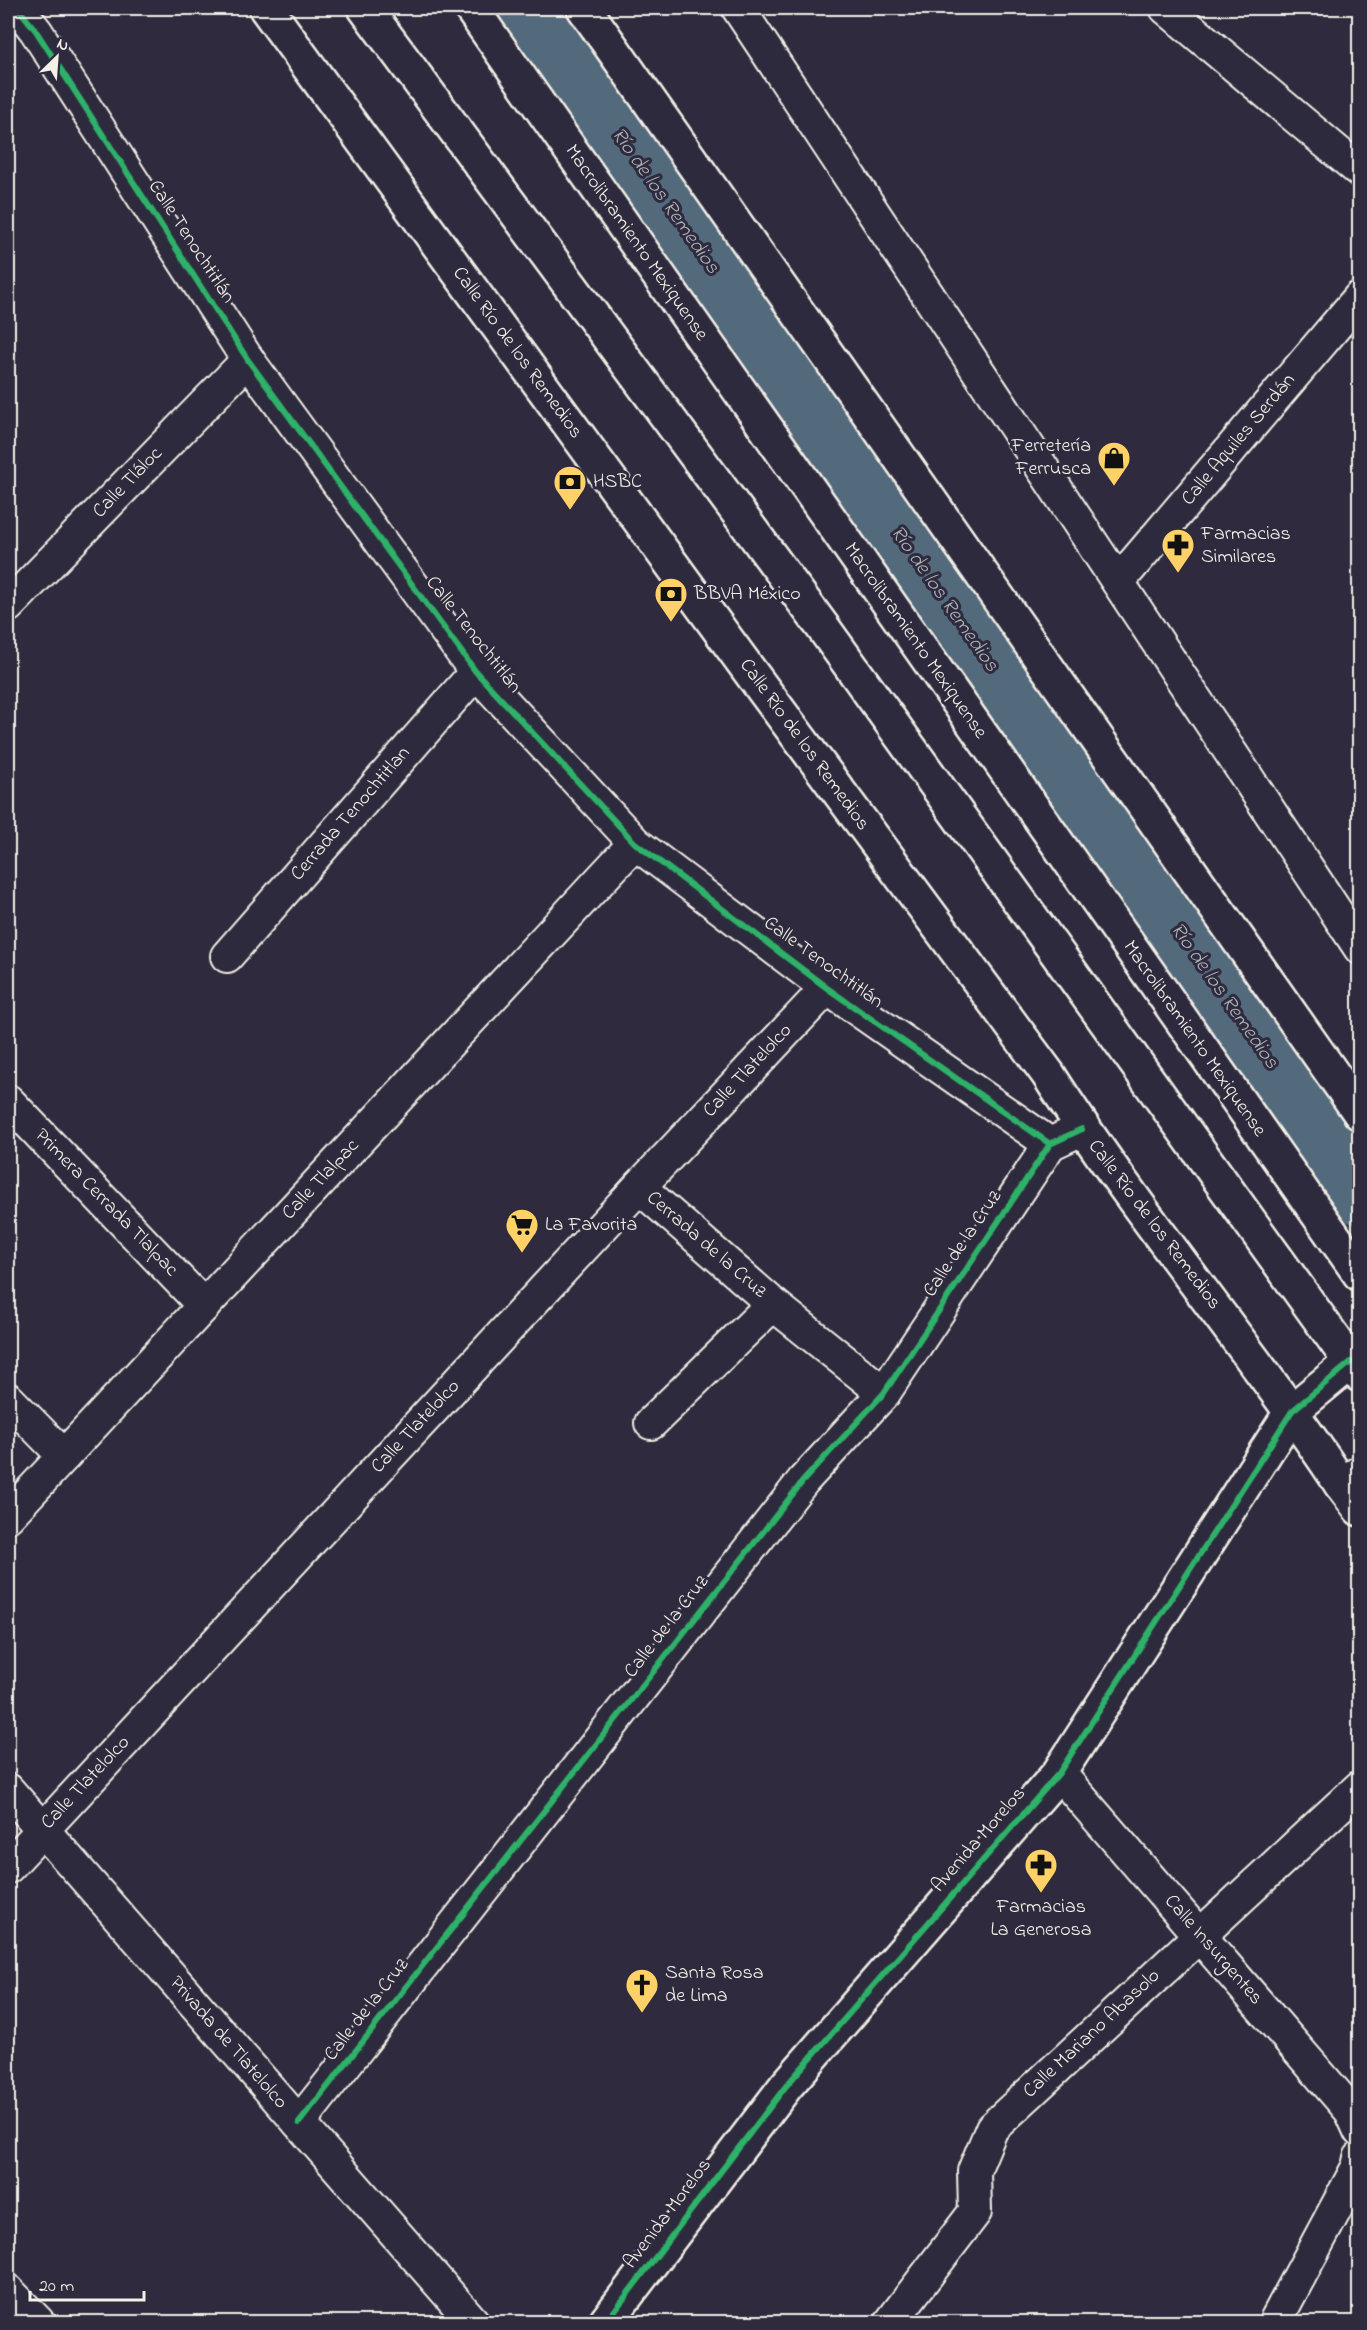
<svg xmlns="http://www.w3.org/2000/svg" width="1367" height="2330" font-family="'Indie Flower',sans-serif">
<style>
.lines{fill:none;stroke-linecap:round;stroke-linejoin:round}
.river{stroke:#52697c;stroke-width:69}
.street-casing{stroke:#f4f1e8;stroke-width:36}
.secondary-casing{stroke:#f4f1e8;stroke-width:38}
.primary-casing{stroke:#f4f1e8;stroke-width:38}
.highway-casing{stroke:#f4f1e8;stroke-width:38}
.street{stroke:#2f2a3d;stroke-width:32}
.secondary{stroke:#2f2a3d;stroke-width:33}
.primary{stroke:#2f2a3d;stroke-width:33}
.highway{stroke:#2f2a3d;stroke-width:33}
.cycleway-casing{stroke:#2f2a3d;stroke-width:10}
.cycleway{stroke:#2db169;stroke-width:6}
.labels{text-anchor:middle;dominant-baseline:central;stroke-width:6;stroke-linejoin:round;paint-order:stroke}
.street-label{font-size:20px;fill:#f4f1e8;stroke:#2f2a3d}
.poi-label{font-size:20px;fill:#f4f1e8;stroke:#2f2a3d;text-anchor:start}
.water-label{font-size:21px;font-style:italic;fill:#abb4b7;stroke:#2f2a3d}
</style>
<rect width="100%" height="100%" fill="#2f2a3d"/>
<filter id="ink" filterUnits="userSpaceOnUse"><feTurbulence type="fractalNoise" baseFrequency=".0167" numOctaves="2"/><feDisplacementMap in="SourceGraphic" scale="12" xChannelSelector="R" yChannelSelector="G"/><feConvolveMatrix kernelMatrix="1 2 1 2 8 2 1 2 1" color-interpolation-filters="sRGB"/></filter>
<g filter="url(#ink)">
<g class="lines">
<polyline class="river" points="529,8 1360,1190"/>
<g class="street-casing">
<g id="street">
<polyline points="18,8 36,31 248,360 476,672 635,843 827,988 1050,1144 1082,1129"/>
<polyline points="738,8 1360,948"/>
<polyline points="1166,8 1360,171"/>
<polyline points="1118,582 1360,297"/>
<polyline points="8,606 248,360"/>
<polyline points="227,956 476,672"/>
<polyline points="8,1101 204,1306"/>
<polyline points="639,1187 773,1304 884,1393"/>
<polyline points="8,1399 64,1456"/>
<polyline points="651,1423 773,1304"/>
<polyline points="1341,1484 1360,1472"/>
<polyline points="8,1516 635,843"/>
<polyline points="1059,1773 1351,2111 1360,2131"/>
<polyline points="8,1790 473,2322"/>
<polyline points="8,1867 639,1187 827,988"/>
<polyline points="299,2123 803,1481 884,1393 1050,1144"/>
<polyline points="8,2291 38,2322"/>
<polyline points="891,2322 975,2212 974,2171 992,2128 1360,1787"/>
<polyline points="1275,2322 1358,2167 1360,2158"/>
</g>
</g>
<g class="secondary-casing">
<polyline id="secondary" points="606,2322 786,2086 1059,1773 1292,1411 1351,1362"/>
</g>
<g class="primary-casing">
<g id="primary">
<path d="M266,8L751,673L1048,1074C1138,1216 1248,1344 1341,1484"/>
<polyline points="365,8 822,626 1360,1375"/>
</g>
</g>
<g class="highway-casing">
<g id="highway">
<polyline points="471,8 1360,1274"/>
<polyline points="584,8 1360,1113"/>
<polyline points="1341,1484 1360,1509"/>
</g>
</g>
<use href="#street" class="street"/>
<use href="#secondary" class="secondary"/>
<use href="#primary" class="primary"/>
<use href="#highway" class="highway"/>
<g class="cycleway-casing">
<g id="cycleway">
<polyline points="18,8 36,31 248,360 476,672 635,843 827,988 1050,1144 1082,1129"/>
<polyline points="299,2123 803,1481 884,1393 1050,1144"/>
<polyline points="606,2322 786,2086 1059,1773 1292,1411 1351,1362"/>
</g>
</g>
<use href="#cycleway" class="cycleway"/>
</g>
</g>
<defs>
<g id="shop-pin" transform="scale(1.725)"><path d="M0 17L-7.5 6A9.5 9.5 0 1 1 7.5 6Z" fill="#ffd166" stroke="#2f2a3d"/><path d="M-5-2.5h2.3a2.7 3.5 0 0 1 5.4 0H5L5.5 6h-11ZM-1.5-2.5h3a1.5 2.3 0 0 0-3 0Z" fill="#111"/></g>
<g id="bank-pin" transform="scale(1.725)"><path d="M0 17L-7.5 6A9.5 9.5 0 1 1 7.5 6Z" fill="#ffd166" stroke="#2f2a3d"/><path d="M-6-4H6V4H-6ZM0-2.3a2.3 2.3 0 1 0 0 4.6a2.3 2.3 0 1 0 0-4.6Z" fill="#111"/></g>
<g id="pharmacy-pin" transform="scale(1.725)"><path d="M0 17L-7.5 6A9.5 9.5 0 1 1 7.5 6Z" fill="#ffd166" stroke="#2f2a3d"/><path d="M-2-6h4v4h4v4h-4v4h-4v-4h-4v-4h4Z" fill="#111"/></g>
<g id="supermarket-pin" transform="scale(1.725)"><path d="M0 17L-7.5 6A9.5 9.5 0 1 1 7.5 6Z" fill="#ffd166" stroke="#2f2a3d"/><path d="M-6-5.5h2.5l.6 2H6L4.5 2H-2.5L-4.4-4H-6ZM-1.5 3.2a1.3 1.3 0 1 0 .1 0ZM3 3.2a1.3 1.3 0 1 0 .1 0Z" fill="#111"/></g>
<g id="church-pin" transform="scale(1.725)"><path d="M0 17L-7.5 6A9.5 9.5 0 1 1 7.5 6Z" fill="#ffd166" stroke="#2f2a3d"/><path d="M-1.2-6h2.4v3.5h3.3v2.4h-3.3V6h-2.4V-.1h-3.3v-2.4h3.3Z" fill="#111"/></g>
</defs>
<g fill-rule="evenodd">
<use href="#shop-pin" x="1114" y="458"/>
<use href="#bank-pin" x="570" y="482"/>
<use href="#pharmacy-pin" x="1178" y="545"/>
<use href="#bank-pin" x="671" y="594"/>
<use href="#supermarket-pin" x="522" y="1225"/>
<use href="#pharmacy-pin" x="1041" y="1865"/>
<use href="#church-pin" x="642" y="1985"/>
</g>
<g class="labels">
<g class="street-label">
<text transform="translate(191 242) rotate(57)">Calle Tenochtitlán</text>
<text transform="translate(636 243) rotate(55)">Macrolibramiento Mexiquense</text>
<text transform="translate(517 353) rotate(54)">Calle Río de los Remedios</text>
<text transform="translate(1239 440) rotate(-50)">Calle Aquiles Serdán</text>
<text transform="translate(128 483) rotate(-46)">Calle Tláloc</text>
<text transform="translate(473 635) rotate(52)">Calle Tenochtitlán</text>
<text transform="translate(915 641) rotate(55)">Macrolibramiento Mexiquense</text>
<text transform="translate(804 745) rotate(54)">Calle Río de los Remedios</text>
<text transform="translate(351 814) rotate(-49)">Cerrada Tenochtitlan</text>
<text transform="translate(823 963) rotate(36)">Calle Tenochtitlán</text>
<text transform="translate(1194 1039) rotate(55)">Macrolibramiento Mexiquense</text>
<text transform="translate(748 1071) rotate(-47)">Calle Tlatelolco</text>
<text transform="translate(321 1180) rotate(-47)">Calle Tlalpac</text>
<text transform="translate(106 1203) rotate(46)">Primera Cerrada Tlalpac</text>
<text transform="translate(1154 1225) rotate(53)">Calle Río de los Remedios</text>
<text transform="translate(963 1244) rotate(-56)">Calle de la Cruz</text>
<text transform="translate(706 1245) rotate(41)">Cerrada de la Cruz</text>
<text transform="translate(416 1427) rotate(-47)">Calle Tlatelolco</text>
<text transform="translate(667 1627) rotate(-52)">Calle de la Cruz</text>
<text transform="translate(86 1783) rotate(-47)">Calle Tlatelolco</text>
<text transform="translate(979 1840) rotate(-49)">Avenida Morelos</text>
<text transform="translate(1213 1950) rotate(49)">Calle Insurgentes</text>
<text transform="translate(367 2010) rotate(-52)">Calle de la Cruz</text>
<text transform="translate(1092 2034) rotate(-43)">Calle Mariano Abasolo</text>
<text transform="translate(228 2043) rotate(49)">Privada de Tlatelolco</text>
<text transform="translate(668 2214) rotate(-53)">Avenida Morelos</text>
</g>
<g class="poi-label">
<text x="1091" y="446" text-anchor="end">Ferretería<tspan x="1091" dy="23">Ferrusca</tspan></text>
<text x="593" y="482">HSBC</text>
<text x="1201" y="534">Farmacias<tspan x="1201" dy="23">Similares</tspan></text>
<text x="694" y="594">BBVA México</text>
<text x="545" y="1225">La Favorita</text>
<text x="1041" y="1907" text-anchor="middle">Farmacias<tspan x="1041" dy="23">La Generosa</tspan></text>
<text x="665" y="1973">Santa Rosa<tspan x="665" dy="23">de Lima</tspan></text>
</g>
<g class="water-label">
<text transform="translate(665 201) rotate(55)">Río de los Remedios</text>
<text transform="translate(944 599) rotate(55)">Río de los Remedios</text>
<text transform="translate(1224 996) rotate(55)">Río de los Remedios</text>
</g>
</g>
<rect width="1367" height="2330" fill="none" stroke="#2f2a3d" stroke-width="30"/>
<rect x="15" y="15" width="1337" height="2300" fill="none" stroke="#f4f1e8" stroke-width="2" filter="url(#ink)"/>
<g transform="translate(57 57) rotate(25)" stroke="#2f2a3d" stroke-width="4.5" paint-order="stroke">
<path d="M0-4.5L10 22L0 15L-10 22Z" fill="#f4f1e8"/>
<text y="-9" font-size="16" font-weight="bold" text-anchor="middle" fill="#f4f1e8">N</text>
</g>
<path d="M30 2291v9h114v-9" fill="none" stroke="#f4f1e8" stroke-width="3"/>
<text x="39" y="2291" font-size="18" fill="#f4f1e8" stroke="#2f2a3d" stroke-width="4.5" paint-order="stroke">20 m</text>
</svg>
